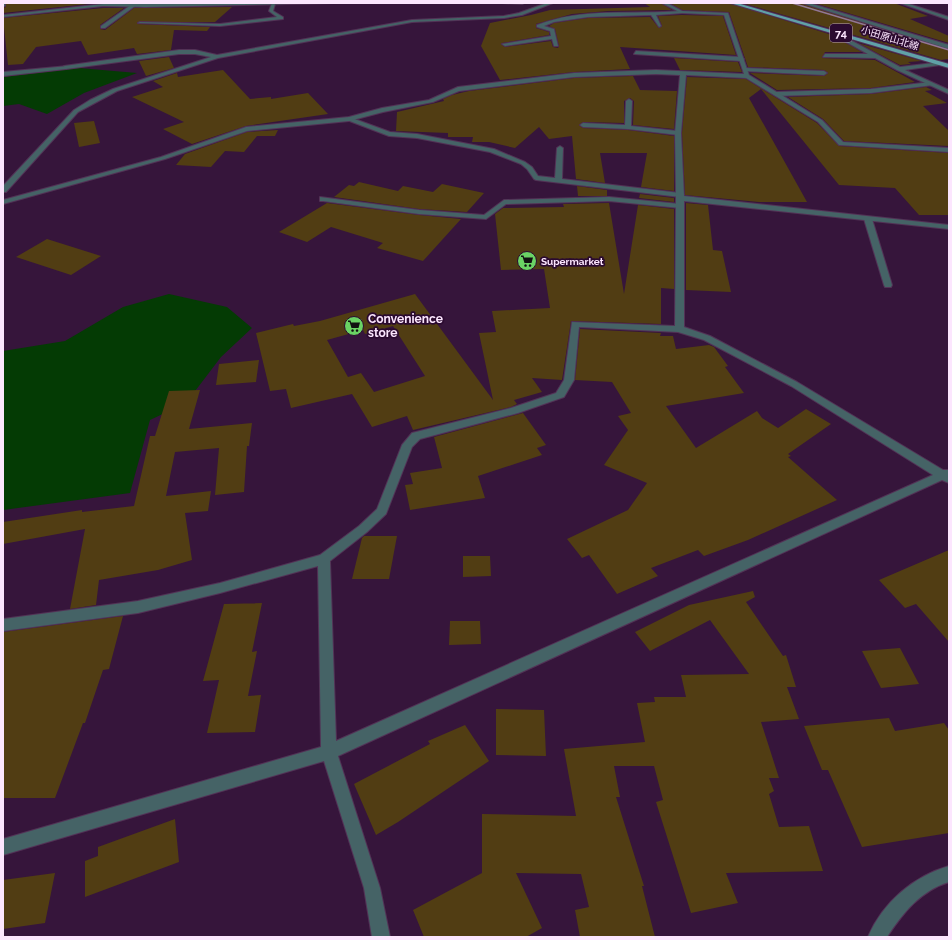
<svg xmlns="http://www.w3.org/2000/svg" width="952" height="940" font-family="Raleway,'Noto Sans JP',sans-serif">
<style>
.green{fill:#043b04}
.building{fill:#513d13;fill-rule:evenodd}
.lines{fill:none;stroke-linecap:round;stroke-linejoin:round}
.service-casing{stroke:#523256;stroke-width:2}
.minor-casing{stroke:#523256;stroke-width:2}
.tertiary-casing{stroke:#523256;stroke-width:2}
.primary-casing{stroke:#523256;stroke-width:2}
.service{fill:#456366;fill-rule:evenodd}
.minor{fill:#456366;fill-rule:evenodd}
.tertiary{fill:#456366;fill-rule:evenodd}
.primary{fill:#60a1a7;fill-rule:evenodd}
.rail{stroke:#927696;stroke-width:1.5}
.labels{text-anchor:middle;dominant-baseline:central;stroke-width:3.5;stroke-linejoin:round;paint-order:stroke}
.far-street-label{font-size:10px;fill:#fce6fe;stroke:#2b0a30}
.far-poi-label{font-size:10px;font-weight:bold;fill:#fce6fe;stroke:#2b0a30;text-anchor:start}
.shield{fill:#2b0a30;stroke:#bda4c0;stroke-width:1}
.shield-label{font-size:11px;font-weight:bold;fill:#fce6fe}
.poi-label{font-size:12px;font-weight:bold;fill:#fce6fe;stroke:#2b0a30;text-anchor:start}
</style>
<rect width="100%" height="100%" fill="#36153b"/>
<g class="green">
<polygon points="79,68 137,73 84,93 47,114 19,104 3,106 3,77"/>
<polygon points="169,294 227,307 252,328 221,357 186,403 150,420 130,493 3,510 3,351 65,341 123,307"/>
</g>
<g class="building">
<polygon points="6,3 98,3 3,13 3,8 6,7"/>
<polygon points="644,3 661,3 672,10 608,11 572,14 536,24 536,28 549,32 549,35 502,43 501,44 505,47 551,41 553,47 558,48 559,46 555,29 549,26 554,23 588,18 650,17 659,28 662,26 658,16 682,15 723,16 736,55 620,47 630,69 574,72 500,80 481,46 490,23 531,15 550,10 650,7"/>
<polygon points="670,3 729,3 832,35 862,52 825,52 822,58 875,60 915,82 871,88 777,90 750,73 824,76 828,73 824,70 748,67 729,12 682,10"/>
<polygon points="742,3 801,3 949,50 949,59 941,60"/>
<polygon points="814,3 894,3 928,16 910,19 949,36 949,43"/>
<polygon points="232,7 215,22 137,22 138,24 210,27 207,31 174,30 171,50 137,54 134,48 88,55 81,41 36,47 23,64 8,65 3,18 103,8 124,8 100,25 100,29 105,30 134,8"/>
<polygon points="858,43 922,61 908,62 911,64 900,65"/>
<polygon points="169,57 174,68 146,76 139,61"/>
<polygon points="674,58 738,62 742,72 680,70"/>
<polygon points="223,70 250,99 271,97 271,99 308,93 328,114 246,126 192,144 163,129 184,122 132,97 163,87 153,81 177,73 178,77"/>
<polygon points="633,76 640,90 677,91 674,129 633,125 634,101 630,98 624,101 624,123 583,122 579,125 583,128 628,130 674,136 674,191 641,187 647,153 600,153 605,183 576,179 572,136 549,139 539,127 515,148 489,142 472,142 473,137 448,137 448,133 396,131 397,112 444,101 443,99 452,95 469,91 574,78"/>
<polygon points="687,77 746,79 817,123 839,146 949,153 949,215 919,215 895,188 839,185 761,89 749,98 807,202 759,202 685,195 682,133"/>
<polygon points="926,87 932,90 925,91 947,103 923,106 949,131 949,146 844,141 823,119 788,97 871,94"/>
<polygon points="94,121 100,143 79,147 74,123"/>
<polygon points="278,130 275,136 257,136 244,152 225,151 211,167 176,165 185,154 247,132"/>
<polygon points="359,182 398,191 403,186 433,192 442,184 484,193 467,212 419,209 334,197 349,185 354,186"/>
<polygon points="577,186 607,190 607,196 578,196"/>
<polygon points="640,194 674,198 674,202 639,198"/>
<polygon points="327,203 419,215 461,219 423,261 377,248 383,243 331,227 307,242 279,232"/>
<path d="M609,203L624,294L638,205L674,209V289L661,288V324L571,321L562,380L532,378L542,392L514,400L517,404L511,407L413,430L407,416L372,427L352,394L291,408L286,389L270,391L256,333L293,324L294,326L320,321L415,294L493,400L479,333L496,332L492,311L550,308L544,269L501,270L495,214L503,208L564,207L563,204ZM393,326L425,376L374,392L361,373L348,377L327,340L363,330L365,334Z"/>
<polygon points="686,203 708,205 713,250 722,251 731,292 686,290"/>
<polygon points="47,239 101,256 71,275 16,257"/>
<polygon points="580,329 661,333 660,336 673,336 676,349 709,345 714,347 728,366 725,367 744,393 666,406 696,448 757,411 762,418 778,428 806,409 831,424 788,454 791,456 788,457 837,500 748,540 704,556 698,550 651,568 658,576 617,594 589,555 582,558 567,539 628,510 647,483 604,465 628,430 618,416 631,413 612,382 575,380"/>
<polygon points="259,360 256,382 216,385 219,364"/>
<polygon points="200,390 189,429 252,423 249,446 247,446 244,492 215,495 219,448 175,452 166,496 211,491 208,511 185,513 192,560 158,570 99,580 96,605 70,609 85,529 3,544 3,522 82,510 82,512 134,506 150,436 155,436 169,391"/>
<polygon points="523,413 546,445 537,448 542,455 478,476 485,498 410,510 405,485 413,484 410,473 442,468 434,437"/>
<polygon points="364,536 397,536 389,579 352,579 362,538"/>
<polygon points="949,550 949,642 916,604 905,608 879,580"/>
<polygon points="463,556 490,556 491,576 463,577"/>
<polygon points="753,591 755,597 746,602 783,656 786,655 796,687 787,687 799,719 761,722 779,778 769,778 774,791 769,794 779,827 809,826 823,871 726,873 738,903 691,913 656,802 663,800 654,766 614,766 620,797 616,797 644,886 642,886 655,937 580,937 575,910 589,907 581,874 516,873 542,928 526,937 424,937 413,910 482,873 482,814 576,816 564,749 645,742 637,703 655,702 654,697 686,697 681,675 749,674 710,620 650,651 635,632 689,605"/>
<polygon points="262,603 252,652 257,651 248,696 261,695 255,732 207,733 219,680 203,681 224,604"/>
<polygon points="123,616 109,669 103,670 85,723 83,723 55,798 3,798 3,632"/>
<polygon points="450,621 480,621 481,644 449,645"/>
<polygon points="900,648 919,684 881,688 862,651"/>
<polygon points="496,709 544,710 546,756 496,755"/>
<polygon points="889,718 895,731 944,723 949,730 949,833 862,847 828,770 822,770 804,726"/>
<polygon points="465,725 489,761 398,822 376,835 354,784 430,744 428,741"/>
<polygon points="175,819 179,862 85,897 85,861 98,856 98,847"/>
<polygon points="55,873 45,923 3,929 3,880"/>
</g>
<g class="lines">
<g class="service-casing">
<g id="service">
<rect x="3" y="3" width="2" height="3"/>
<polygon points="272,3 275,4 273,11 283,17 283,19 220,26 138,23 140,22 220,24 277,17 269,11"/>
<polygon points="131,5 135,6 105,28 101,28 101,26"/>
<path d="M681,11L683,13L656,15L661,26L659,27L651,15L588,17L554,22L544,26L554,29L558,46H554L552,39L505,46L502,44L551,36L550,31L537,27V25C583,7 633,15 681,11Z"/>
<polygon points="636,51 741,57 744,59 741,61 634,54"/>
<polygon points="825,54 875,54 878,56 875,58 823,57"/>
<polygon points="745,68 824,71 827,73 824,75 743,71"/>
<polygon points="931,82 933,85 871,93 776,96 773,94 776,92 871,89"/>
<polygon points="629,99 632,101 631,126 678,131 681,133 678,135 628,129 583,127 580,125 583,123 625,125 626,101"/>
<polygon points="349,117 390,132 417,134 494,149 525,162 532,167 538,176 555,178 557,148 560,146 563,148 562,179 680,193 684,195 680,197 536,180 534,179 527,169 521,164 490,152 417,138 389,136 347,120 346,119"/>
<polygon points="320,197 419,210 484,215 504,200 609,197 680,204 684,206 680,208 609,201 506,204 486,219 419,214 323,201 320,201"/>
<polygon points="865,217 872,219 892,285 891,287 885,287 884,285 864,219"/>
</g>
</g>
<g class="minor-casing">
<g id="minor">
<polygon points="247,3 334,3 145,7 103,6 3,17 3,15 103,4"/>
<polygon points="502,3 524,3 522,4"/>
<path d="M662,3H667L682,11L728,13L749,75L822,120L843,142L949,148V152L839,145L818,122L746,78L686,75L681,133L684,196L949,225V229L684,201V327L710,336L797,382L943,470H949V483L942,480L338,756L380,888L390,937H372L364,888L324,761L3,855V839L321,747L318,566L220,593L138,613L3,631V619L138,601L220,583L320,555L359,526L377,509L402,445L412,433L511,408L556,393L564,380L572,322L675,326L676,198L675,133L680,75L656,74L574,77L459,91L433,102L383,112L349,121L247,131L165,159L3,204V200L161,157L246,127L349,117L382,108L429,100L458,87L574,73L656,70L744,74L724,15L681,13ZM579,327L678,332L704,340L791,386L933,475L336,741L330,561L367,532L386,514L412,447L420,439L518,413L564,397L574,380Z"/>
<polygon points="802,3 809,3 949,45 949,49"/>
<polygon points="900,3 906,3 949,17 949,20"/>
<polygon points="832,30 900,67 942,62 940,65 905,70 949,90 949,94 897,70 837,37 830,31"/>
<polygon points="68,66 66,69 3,76 3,72"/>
<path d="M949,866V882C920,891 903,913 887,937H868C883,902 914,876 949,866Z"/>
</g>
</g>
<g class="tertiary-casing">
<polygon id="tertiary" points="547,3 553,3 522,15 504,18 412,22 218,58 117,91 78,112 6,192 3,192 3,186 74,110 90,100 113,89 211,57 195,54 179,54 66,69 64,66 179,50 195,50 217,55 412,20 504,16 519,13"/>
</g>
<g class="primary-casing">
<polygon id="primary" points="730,3 737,3 949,64 949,68"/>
</g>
<use href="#service" class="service"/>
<use href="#minor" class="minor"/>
<use href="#tertiary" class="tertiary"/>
<use href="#primary" class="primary"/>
<polyline class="rail" points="792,3 949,50"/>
</g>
<defs>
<g id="supermarket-disc" transform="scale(1)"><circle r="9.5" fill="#6ad364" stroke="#2b0a30"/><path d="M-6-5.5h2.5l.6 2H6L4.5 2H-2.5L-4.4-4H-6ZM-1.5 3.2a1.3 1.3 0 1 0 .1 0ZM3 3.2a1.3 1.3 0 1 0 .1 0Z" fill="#111"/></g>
</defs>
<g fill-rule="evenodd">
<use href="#supermarket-disc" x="527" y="261"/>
<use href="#supermarket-disc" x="354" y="326"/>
</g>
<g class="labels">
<g class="far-street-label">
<text transform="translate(890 38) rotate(17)">小田原山北線</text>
</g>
<g class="far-poi-label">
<text x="541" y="261">Supermarket</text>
</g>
<rect class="shield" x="830" y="24" width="22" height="18" rx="3"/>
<g class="shield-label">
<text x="841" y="33">74</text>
</g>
<g class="poi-label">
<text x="368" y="319">Convenience<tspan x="368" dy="14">store</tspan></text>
</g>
</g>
<rect width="952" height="940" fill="none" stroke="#fce6fe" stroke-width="8"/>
</svg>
